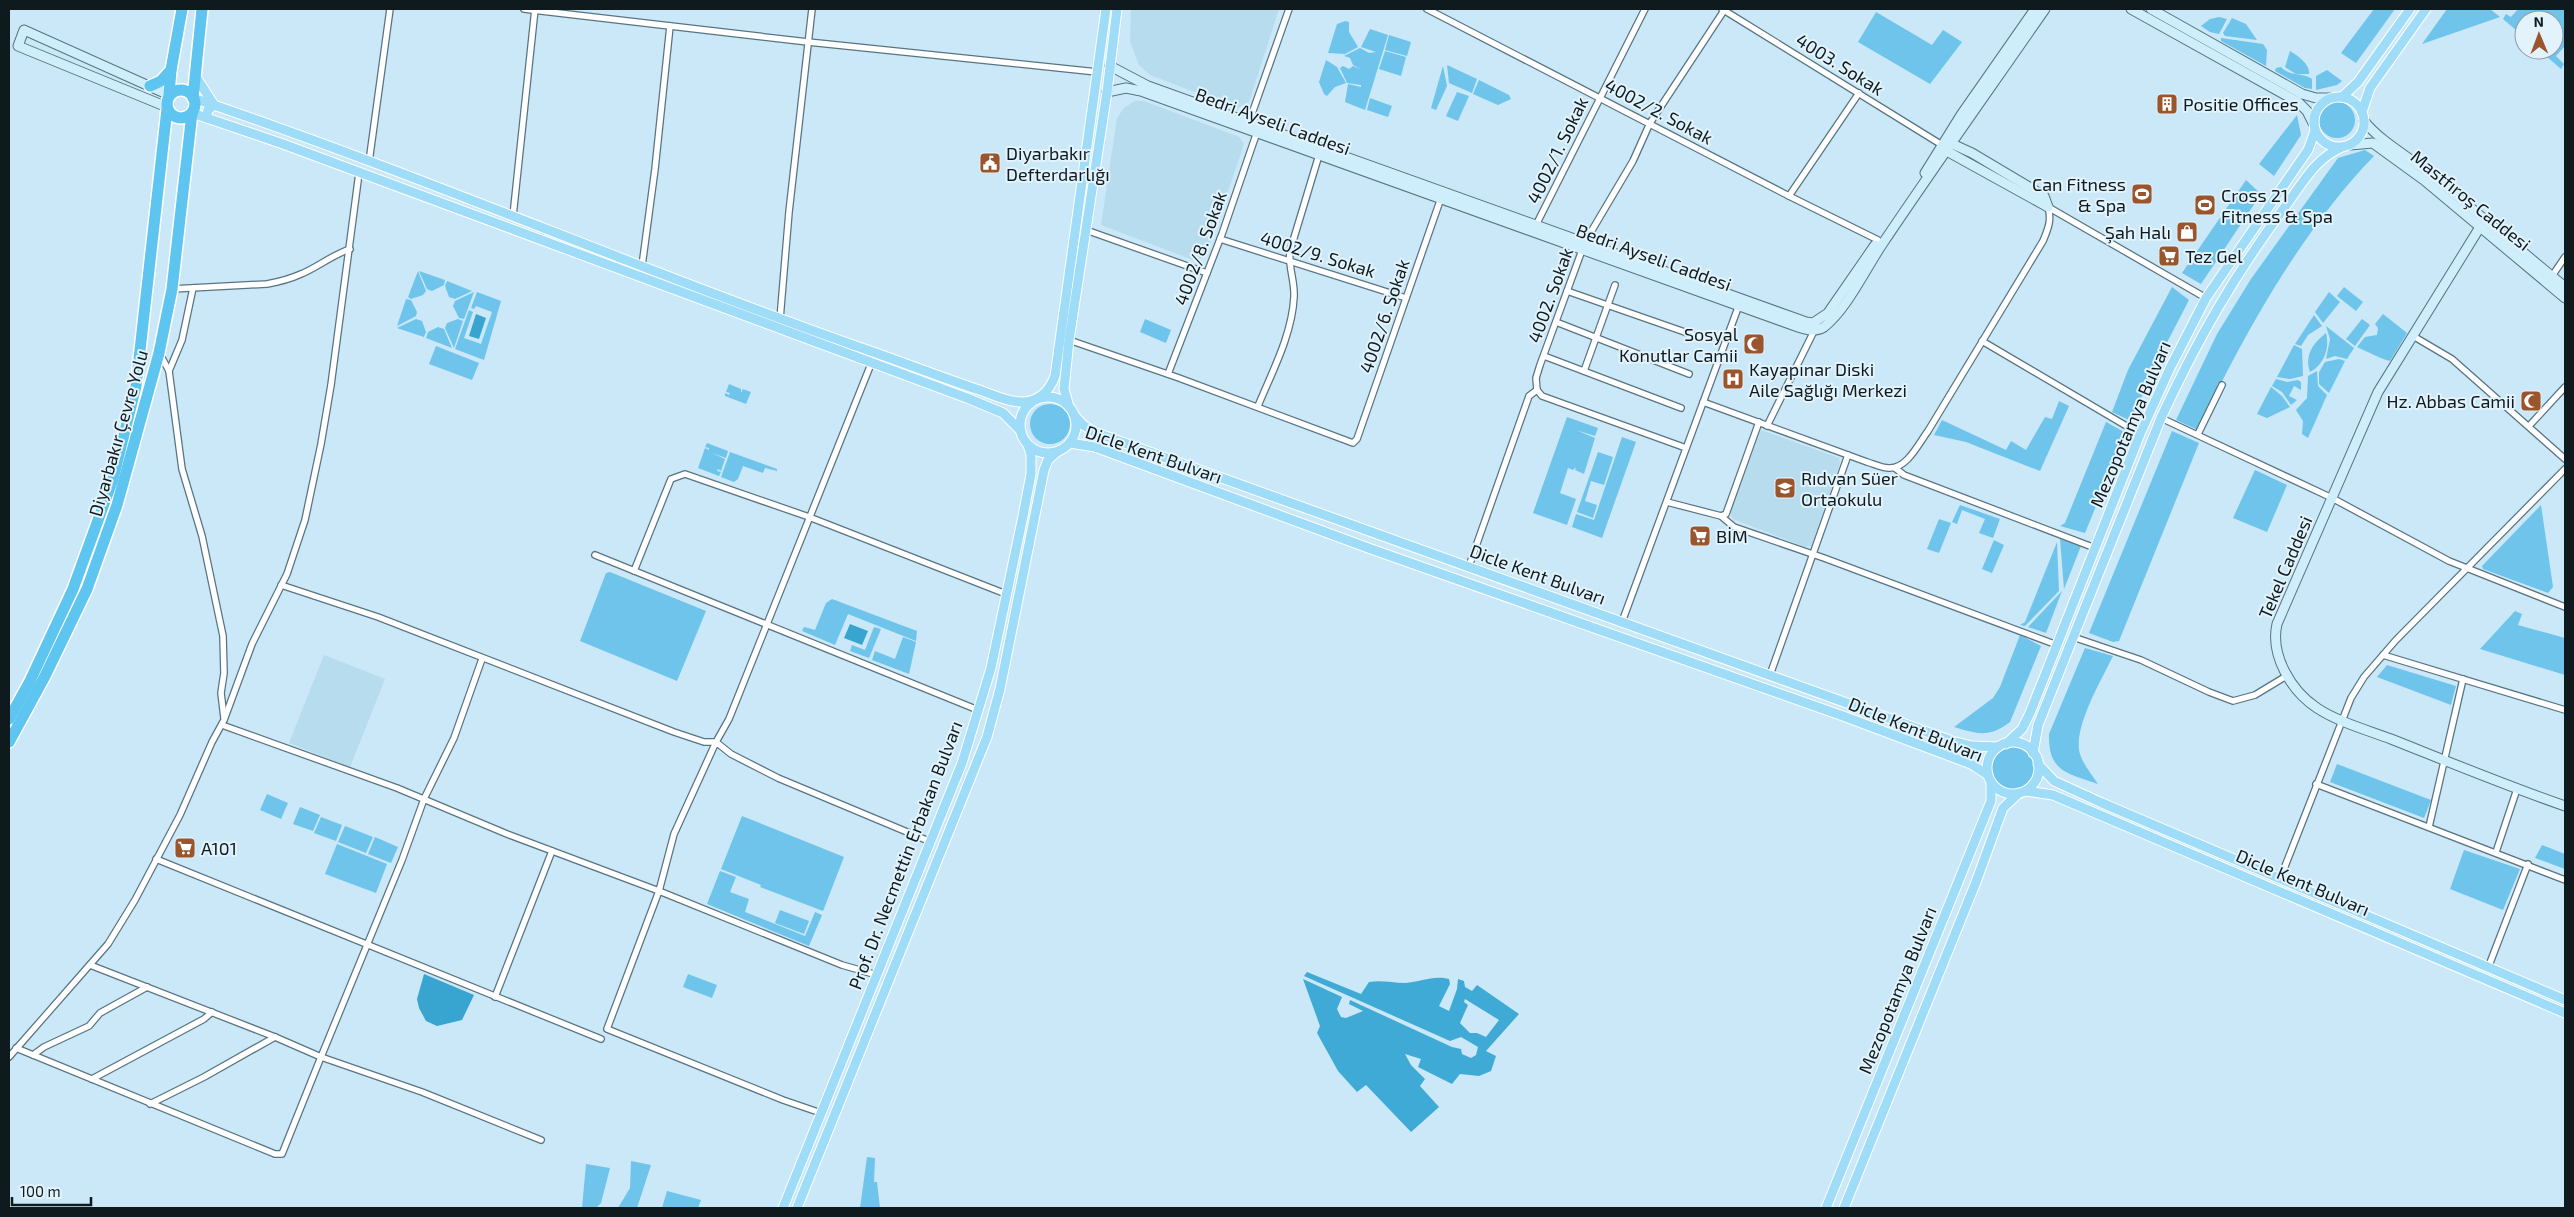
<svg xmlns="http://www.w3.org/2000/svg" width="2574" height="1217" font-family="'Exo 2',sans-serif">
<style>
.built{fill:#b6dcee}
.green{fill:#6ec4ea}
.forest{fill:#40aad6;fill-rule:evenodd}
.water{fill:#38a4d0}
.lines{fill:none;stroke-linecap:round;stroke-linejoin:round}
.street-casing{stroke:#597481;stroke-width:8}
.secondary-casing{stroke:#597481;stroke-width:11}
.primary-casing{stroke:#fff;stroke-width:11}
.highway-casing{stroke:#fff;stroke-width:14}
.street{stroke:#fff;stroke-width:5.5}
.secondary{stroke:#cfeefb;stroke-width:9}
.primary{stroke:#9edcf7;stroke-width:9}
.highway{stroke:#5ec5f1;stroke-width:11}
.labels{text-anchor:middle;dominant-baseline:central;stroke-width:4;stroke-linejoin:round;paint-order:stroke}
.street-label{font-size:18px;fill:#0f1a1f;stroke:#e2f3fc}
.poi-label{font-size:18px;fill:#0f1a1f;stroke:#e2f3fc;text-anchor:start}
</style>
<rect width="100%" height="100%" fill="#cae8f7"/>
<g class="built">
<polygon points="1131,9 1279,9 1249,102 1238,108 1231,106 1150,75 1139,65 1130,42"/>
<polygon points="1135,101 1144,101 1239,137 1244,144 1206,256 1196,261 1101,225 1117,118 1124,108"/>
<polygon points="1761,430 1839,458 1840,463 1811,546 1805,547 1733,519 1730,513"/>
<polygon points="324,655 385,679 350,767 289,743"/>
</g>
<g class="green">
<polygon points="2374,9 2395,9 2356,63 2341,53"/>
<polygon points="2447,9 2490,9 2500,17 2422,44"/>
<polygon points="2518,9 2565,9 2565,46 2556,56 2564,64 2561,69 2539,50 2554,50 2554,20 2524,20 2524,37 2503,19 2506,14 2511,17"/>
<polygon points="1876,12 1932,45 1943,30 1962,42 1930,84 1858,42"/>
<polygon points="2219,17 2227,19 2219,34 2210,32 2201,26 2210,19"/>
<polygon points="2232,18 2246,24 2257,40 2225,36 2223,33"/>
<polygon points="1345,21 1349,22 1349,32 1358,47 1345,54 1328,53 1337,24"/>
<polygon points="1370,29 1388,35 1365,110 1345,102 1348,84 1361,87 1361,85 1347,83 1340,68 1343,66 1349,69 1353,66 1362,70 1353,65 1350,58 1344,56 1360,48 1369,53 1376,52 1361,47"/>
<polygon points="1389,35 1411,42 1407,56 1385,50"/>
<polygon points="2221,38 2263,44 2267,50 2266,66 2221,41"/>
<polygon points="1385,51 1406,57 1401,76 1379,69"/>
<path d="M2290,51C2298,56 2310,64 2309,74H2296L2285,67Z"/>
<polygon points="1326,60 1337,67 1346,83 1335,87 1327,96 1324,94 1319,82"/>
<polygon points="1447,65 1477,79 1472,93 1449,83"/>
<polygon points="1443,66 1447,86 1436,110 1431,108"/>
<path d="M2281,67C2290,77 2303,72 2312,79V89L2305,88L2275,71L2276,68Z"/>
<polygon points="2327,70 2342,81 2337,85 2316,90 2316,76"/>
<polygon points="1479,80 1509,95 1511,99 1498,105 1473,94"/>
<polygon points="1457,92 1469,96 1458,121 1446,116"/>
<polygon points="1370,98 1392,106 1388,117 1367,110"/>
<circle cx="2337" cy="120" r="18"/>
<polygon points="2297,115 2301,135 2274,176 2259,164"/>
<path d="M2365,150L2374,156C2301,231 2243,336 2198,430L2176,420L2217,334L2251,279L2338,158Z"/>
<polygon points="2246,180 2261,194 2201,284 2182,273"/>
<polygon points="418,271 426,291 423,295 411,299 408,297"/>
<polygon points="419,271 445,280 444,285 432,291 427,289"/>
<polygon points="447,281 472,291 455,299 449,297 445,286"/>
<polygon points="2172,287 2189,300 2159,358 2131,421 2112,412 2128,370"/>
<polygon points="2344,287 2363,302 2356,311 2337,296"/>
<polygon points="474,292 464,319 459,318 453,306 455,301"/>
<polygon points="477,292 501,301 484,360 455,349 469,310 473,312 464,338 481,344 492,312 476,306 474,309 471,308"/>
<polygon points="2329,292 2340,302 2323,323 2315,312"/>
<polygon points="406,299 411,300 417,312 416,316 397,326"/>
<path d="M2383,314L2407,333L2390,361C2378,358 2369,352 2357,347L2365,337L2377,335L2378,328L2375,324Z"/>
<polygon points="2314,315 2322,326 2308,335 2301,346 2295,344"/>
<polygon points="416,319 422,321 426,332 424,337 397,328"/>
<polygon points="458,319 463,321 454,348 445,328 447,323"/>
<polygon points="1145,319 1171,330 1166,343 1140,332"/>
<polygon points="2362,319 2370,325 2355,346 2346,339"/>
<polygon points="2326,326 2354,348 2347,359 2335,356 2326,359 2330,339"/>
<polygon points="438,327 444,329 452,348 426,338 428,332"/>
<path d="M2326,333C2330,348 2324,365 2310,372C2304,356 2313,343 2326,333Z"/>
<polygon points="2294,345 2302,349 2303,376 2290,379 2277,377"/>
<polygon points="436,346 479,363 472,380 429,364"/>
<polygon points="2339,359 2345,361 2329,393 2319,384 2319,372 2325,362"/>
<polygon points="2317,371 2318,386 2327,395 2308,438 2302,434 2303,421 2296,410 2307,398 2308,376"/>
<polygon points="2276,379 2287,382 2298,380 2301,382 2301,390 2294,386 2289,396 2297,400 2291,405 2282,392 2272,386"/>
<polygon points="729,384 741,389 741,393 743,389 751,392 746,404 725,396 725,393 729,395 730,393 726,392"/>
<polygon points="2271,387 2282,396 2290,407 2267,418 2257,414"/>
<polygon points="2059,401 2069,406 2040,471 1966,442 1934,435 1942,420 2006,450 2011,441 2026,450 2045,417 2052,419"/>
<circle cx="1050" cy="424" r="20"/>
<polygon points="1567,417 1598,428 1595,436 1576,430 1595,438 1584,474 1575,470 1576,467 1573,470 1568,468 1560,493 1576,499 1567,525 1533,513"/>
<polygon points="2106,422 2126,433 2085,533 2060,526 2065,523"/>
<polygon points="2172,431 2199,443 2119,641 2113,642 2089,633"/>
<polygon points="1622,437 1636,442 1602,538 1572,527 1576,514 1594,520"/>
<polygon points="707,443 728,451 726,458 712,453 725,459 721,471 718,469 717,471 721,472 719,476 698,468 705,448 709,450 709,448 705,447"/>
<polygon points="730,452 777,469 777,471 765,468 763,473 743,466 738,479 734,482 721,477"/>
<polygon points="1598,452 1613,457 1604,485 1591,481 1585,501 1597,505 1593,518 1577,512"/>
<polygon points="2255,470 2287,485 2267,532 2233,518"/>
<polygon points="1960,505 2000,519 1993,538 1979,533 1985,519 1962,510 1957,524 1952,522"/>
<polygon points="2541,505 2553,587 2548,593 2483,569 2482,566"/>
<polygon points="1939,519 1951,523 1939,553 1927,549"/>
<polygon points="2060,539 2081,546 2064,589"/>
<polygon points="1994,540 2004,545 1992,573 1982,569"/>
<polygon points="2057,542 2059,591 2025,626 2020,625 2025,622"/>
<polygon points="610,572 706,611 677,681 580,641 606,573"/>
<polygon points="2062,591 2046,633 2028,627"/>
<polygon points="832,599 917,631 916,641 848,614 835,645 802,631 804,627 815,630 826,603"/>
<polygon points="2515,611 2522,614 2518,625 2565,638 2565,675 2480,649"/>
<polygon points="874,627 881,629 869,658 850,651 852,645 865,650"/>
<path d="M2020,635L2041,646L2010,722C1989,738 1978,734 1954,727L1993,698L2000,687Z"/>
<polygon points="903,637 916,642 909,674 872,660 875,651 895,659"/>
<path d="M2085,648L2113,656C2102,679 2072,729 2080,754C2083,764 2092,775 2098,784C2067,773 2048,772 2049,734Z"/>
<polygon points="2387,665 2456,686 2451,705 2377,677"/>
<circle cx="2013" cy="769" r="22"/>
<polygon points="2337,764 2431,800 2424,818 2330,782"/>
<polygon points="267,794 288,803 281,819 260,810"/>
<polygon points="300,807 320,815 313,831 293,824"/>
<polygon points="742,816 844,857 823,911 760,887 761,885 721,869"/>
<polygon points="321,817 342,825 336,841 314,833"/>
<polygon points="345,826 373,837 366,853 338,842"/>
<polygon points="375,837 398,847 391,863 368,854"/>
<polygon points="337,844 387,864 376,893 325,874"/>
<polygon points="2542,845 2565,854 2565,869 2535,858"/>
<polygon points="2464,850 2520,869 2503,910 2450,889"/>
<polygon points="720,871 736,877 730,892 749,899 745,912 805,936 815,912 822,915 809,946 707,904"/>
<polygon points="780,910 809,921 804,934 775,923"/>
<polygon points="688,974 717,985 712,998 683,987"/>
<polygon points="867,1157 875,1158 874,1182 877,1182 880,1208 860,1208"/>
<polygon points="631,1161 651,1165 637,1208 618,1208 630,1188"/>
<polygon points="586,1164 610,1168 601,1203 596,1208 582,1208"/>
<polygon points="667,1191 701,1200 698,1208 662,1208"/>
</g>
<path class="forest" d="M1307,972L1361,994L1369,982C1382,980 1392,983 1405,983C1421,982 1433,975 1449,979L1450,984L1439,1006L1449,1011L1457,989L1458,979L1464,981L1465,987L1472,991L1477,985L1519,1014L1486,1051L1496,1056L1491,1071L1479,1076L1460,1074L1452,1084L1418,1067L1421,1059L1405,1054L1411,1065L1425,1079L1420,1086L1439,1107L1411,1132L1366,1085L1357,1092L1338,1071L1317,1033L1320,1026L1303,979L1342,997L1337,1009L1341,1017L1346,1018L1363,1011L1349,1004L1350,1000L1452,1047L1461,1049L1462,1054L1471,1058L1476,1055L1478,1047L1461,1037L1450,1041L1304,976ZM1465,999L1499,1020L1486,1037L1477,1033H1470L1460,1023L1468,1005L1464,1002Z"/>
<g class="water">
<polygon points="476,314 486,318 479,339 469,336"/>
<polygon points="850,624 868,631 862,645 844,638"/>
<polygon points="424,974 474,995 462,1020 437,1026 426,1021 419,1008 417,999"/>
</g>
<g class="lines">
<g class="street-casing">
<g id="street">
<polyline points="524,9 808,42 1097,72"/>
<polyline points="1427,9 1789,196 1878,240"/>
<polyline points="1722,9 1942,145"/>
<polyline points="1249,122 1289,9"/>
<polyline points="369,162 390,9"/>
<polyline points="1789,196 1859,93"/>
<polyline points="2048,207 2206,298"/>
<polyline points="513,216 535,9"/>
<polyline points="1536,225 1645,9"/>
<polyline points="1086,230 1207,273"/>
<polyline points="1220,239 1406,298"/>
<polyline points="642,266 655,169 670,26"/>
<polyline points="2552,276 2565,257"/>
<path d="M172,289L267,284C278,282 290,279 301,274C318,267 332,255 350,249"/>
<polyline points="1567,291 1699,337"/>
<polyline points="780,319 789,212 812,9"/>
<polyline points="1556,322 1689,374"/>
<polyline points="2413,336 2452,359 2565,459"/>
<polyline points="1069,340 1179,378 1353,443 1357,439 1441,198"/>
<polyline points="1982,341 2140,434"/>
<polyline points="160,354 169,371 182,469 202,536 223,636 224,673 221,693 224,718"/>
<polyline points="1544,356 1681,408"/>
<polyline points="169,371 182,340 193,288"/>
<polyline points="1584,371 1615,285"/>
<polyline points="1168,374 1222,234 1257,132"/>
<polyline points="1537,390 1536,378 1540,365 1585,242 1633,161 1650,123 1725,9"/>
<polyline points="1537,390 1542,396 1686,448"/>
<path d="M1703,402L1867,462C1874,464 1882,468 1889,468C1907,469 1919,443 1928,431L2043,241C2048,229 2052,220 2048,207"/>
<path d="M1258,406C1272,372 1292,335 1294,297C1295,281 1288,267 1290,251L1319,155"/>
<polyline points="2161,418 2332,498 2449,561 2565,607"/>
<polyline points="1767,426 1814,331"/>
<polyline points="2529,426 2565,387"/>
<polyline points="2198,434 2222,385"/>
<polyline points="1895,468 1904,475 2095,548"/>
<polyline points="1667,502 1721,516 1726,514 1759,422"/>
<polyline points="1721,516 1734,527 1824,558 2057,645"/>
<polyline points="595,555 978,710"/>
<polyline points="1469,566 1529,396 1537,390"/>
<polyline points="634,571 671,479 685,474 809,517 1006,594"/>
<polyline points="281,585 378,617 674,732 704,742 716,742 729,719 871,364"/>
<polyline points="1622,622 1739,305"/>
<polyline points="2073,637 2141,660 2209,692 2233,701 2255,695 2288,675"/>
<polyline points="2383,655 2565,710"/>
<polyline points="482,659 454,738 424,799 402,860 321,1057 422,1092 541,1140"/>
<polyline points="1770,675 1848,455"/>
<polyline points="222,725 397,788 507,834 659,891 842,965 877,975"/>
<polyline points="2316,784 2565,880"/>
<polyline points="2429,827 2463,679"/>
<polyline points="2496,852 2517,789"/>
<polyline points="156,859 601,1039"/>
<polyline points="2280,879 2351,698 2364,677 2396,640 2565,469"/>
<polyline points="2488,968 2528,864"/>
<polyline points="495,997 552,851"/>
<polyline points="16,1048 275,1154 282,1154 321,1057 275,1037 90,965"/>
<polyline points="33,1055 44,1047 89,1026 100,1013 147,987"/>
<polyline points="9,1057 108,944 135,900 180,815 212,742 224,720 252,644 287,574 305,520 321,444 331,385 359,173"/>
<polyline points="92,1079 204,1019 212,1012"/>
<polyline points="150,1104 204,1077 275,1037"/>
<polyline points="821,1113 783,1100 607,1029 659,891 674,834 716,742 731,754 778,778 931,842"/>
</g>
</g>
<g class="secondary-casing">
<g id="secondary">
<polyline points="2131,9 2298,102 2307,111 2313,123"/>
<polyline points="2151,9 2302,94 2316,98 2331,98"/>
<polyline points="1110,66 1148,86 1806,322 1813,323 1828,313 1875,245"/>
<path d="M1107,92L1126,88L1141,91L1798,327C1807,330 1816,332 1824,327C1847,309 1866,268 1883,243C1936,164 1991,87 2045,9"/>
<polyline points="167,107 18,46 24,30 169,95"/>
<path d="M2364,121C2382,143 2408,156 2430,174C2476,211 2519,250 2565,287"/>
<polyline points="1948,142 1972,153 2044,196 2048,207"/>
<polyline points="2350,145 2373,143 2424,180 2565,298"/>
<polyline points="1943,149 2048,207"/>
<polyline points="1925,173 1961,115 2035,9"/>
<path d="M2480,227L2378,392L2277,624C2270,655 2291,691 2317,708C2338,722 2367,730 2391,739C2449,762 2507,786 2565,806"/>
</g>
</g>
<g class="primary-casing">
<g id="primary">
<polyline points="196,77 214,105 208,110 206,118"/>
<circle cx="2339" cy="122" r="25"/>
<polyline points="2342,97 2358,82 2410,9"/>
<path d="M193,98C416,173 632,267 853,345C894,359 935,375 976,389C990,393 1006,402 1021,402C1038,402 1049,392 1055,376L1106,9"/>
<polyline points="2362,112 2370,88 2426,9"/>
<polyline points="192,113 283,144 967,398 1003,413 1021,431"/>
<circle cx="1048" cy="425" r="28"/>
<polyline points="1069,407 1064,389 1069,340 1107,92 1117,9"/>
<polyline points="1074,415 1083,425 1094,432 1952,741 1972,746 1998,747"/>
<polyline points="1070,443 1095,447 1371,549 1843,716 1971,764 1988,775"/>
<circle cx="2013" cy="768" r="26"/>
<polyline points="2006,744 2022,729 2030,713 2140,434 2170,368 2206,298 2308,150 2315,131"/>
<path d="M2033,753L2038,725L2161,418C2198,338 2235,274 2287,204C2304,181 2315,159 2342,147"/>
<polyline points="2038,764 2054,781 2102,803 2565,1000"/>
<polyline points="2026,791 2053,795 2565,1013"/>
<polyline points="783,1208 962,763 991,668 1023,516 1031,474 1031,454 1028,445"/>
<polyline points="797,1208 987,737 1000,689 1044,470 1048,460 1058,451"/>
<polyline points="1826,1208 1991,801 1991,783"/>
<polyline points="1844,1208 1976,882 2003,808 2019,793"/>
</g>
</g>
<g class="highway-casing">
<g id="highway">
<polyline points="150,86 161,81 171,70"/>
<circle cx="181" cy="104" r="14"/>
<polyline points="169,95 171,70 182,9"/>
<polyline points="193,98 202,9"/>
<polyline points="9,719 29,683 73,589 113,479 136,386 167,109"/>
<polyline points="9,742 45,676 87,589 117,505 159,353 172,289 192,113"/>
</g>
</g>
<use href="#street" class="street"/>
<use href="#secondary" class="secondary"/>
<use href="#primary" class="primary"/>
<use href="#highway" class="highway"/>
</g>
<defs>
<g id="building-square" transform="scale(1.125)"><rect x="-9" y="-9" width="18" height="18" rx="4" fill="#9b552c" stroke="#e2f3fc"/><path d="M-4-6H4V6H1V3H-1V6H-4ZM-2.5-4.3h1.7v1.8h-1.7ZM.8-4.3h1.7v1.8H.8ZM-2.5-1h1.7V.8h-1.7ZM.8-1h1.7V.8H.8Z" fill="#fff"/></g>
<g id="civic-square" transform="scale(1.125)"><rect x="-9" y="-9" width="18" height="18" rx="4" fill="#9b552c" stroke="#e2f3fc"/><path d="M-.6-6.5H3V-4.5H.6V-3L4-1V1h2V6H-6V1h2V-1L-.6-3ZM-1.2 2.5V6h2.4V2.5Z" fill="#fff"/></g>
<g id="stadium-square" transform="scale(1.125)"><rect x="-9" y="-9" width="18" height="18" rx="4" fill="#9b552c" stroke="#e2f3fc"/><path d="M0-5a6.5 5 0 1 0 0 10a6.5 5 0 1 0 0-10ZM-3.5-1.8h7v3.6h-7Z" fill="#fff"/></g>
<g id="shop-square" transform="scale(1.125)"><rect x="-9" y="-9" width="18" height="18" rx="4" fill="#9b552c" stroke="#e2f3fc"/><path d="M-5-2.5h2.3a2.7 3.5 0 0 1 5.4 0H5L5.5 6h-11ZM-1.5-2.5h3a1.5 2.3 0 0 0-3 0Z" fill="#fff"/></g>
<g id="supermarket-square" transform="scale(1.125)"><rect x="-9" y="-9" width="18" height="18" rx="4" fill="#9b552c" stroke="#e2f3fc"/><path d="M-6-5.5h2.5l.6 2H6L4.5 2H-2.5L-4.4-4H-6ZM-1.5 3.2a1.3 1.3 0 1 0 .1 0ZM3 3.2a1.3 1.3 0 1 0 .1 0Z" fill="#fff"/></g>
<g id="mosque-square" transform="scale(1.125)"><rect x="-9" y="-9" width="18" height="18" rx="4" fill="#9b552c" stroke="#e2f3fc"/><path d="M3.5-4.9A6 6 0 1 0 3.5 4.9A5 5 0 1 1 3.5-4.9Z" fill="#fff"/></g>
<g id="hospital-square" transform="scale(1.125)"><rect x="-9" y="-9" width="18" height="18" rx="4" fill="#9b552c" stroke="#e2f3fc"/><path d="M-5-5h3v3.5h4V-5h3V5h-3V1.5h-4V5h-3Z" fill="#fff"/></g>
<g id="school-square" transform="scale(1.125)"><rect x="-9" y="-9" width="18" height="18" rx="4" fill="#9b552c" stroke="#e2f3fc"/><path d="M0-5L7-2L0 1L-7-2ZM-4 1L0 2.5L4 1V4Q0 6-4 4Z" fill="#fff"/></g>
</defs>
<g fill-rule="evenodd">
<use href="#building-square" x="2167" y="104"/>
<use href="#civic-square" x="990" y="163"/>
<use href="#stadium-square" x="2142" y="194"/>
<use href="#stadium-square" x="2205" y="205"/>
<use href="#shop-square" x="2187" y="232"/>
<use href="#supermarket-square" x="2169" y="256"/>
<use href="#mosque-square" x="1754" y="344"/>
<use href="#hospital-square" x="1733" y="379"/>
<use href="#mosque-square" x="2531" y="401"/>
<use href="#school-square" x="1785" y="488"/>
<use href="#supermarket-square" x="1700" y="536"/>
<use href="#supermarket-square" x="185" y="848"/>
</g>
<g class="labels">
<g class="street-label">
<text transform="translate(1840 64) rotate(32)">4003. Sokak</text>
<text transform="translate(1659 111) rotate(28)">4002/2. Sokak</text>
<text transform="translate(1273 121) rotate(20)">Bedri Ayseli Caddesi</text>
<text transform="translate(1557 150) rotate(-64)">4002/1. Sokak</text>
<text transform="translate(2471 200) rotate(39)">Mastfıroş Caddesi</text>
<text transform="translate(1200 248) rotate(-70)">4002/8. Sokak</text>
<text transform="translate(1318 254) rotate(17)">4002/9. Sokak</text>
<text transform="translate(1654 257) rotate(20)">Bedri Ayseli Caddesi</text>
<text transform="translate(1550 295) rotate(-70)">4002. Sokak</text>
<text transform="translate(1384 316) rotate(-71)">4002/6. Sokak</text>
<text transform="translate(2130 424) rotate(-67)">Mezopotamya Bulvarı</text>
<text transform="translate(118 433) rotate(-74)">Diyarbakır Çevre Yolu</text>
<text transform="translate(1154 454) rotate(19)">Dicle Kent Bulvarı</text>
<text transform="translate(2285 567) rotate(-67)">Tekel Caddesi</text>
<text transform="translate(1538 574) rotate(20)">Dicle Kent Bulvarı</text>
<text transform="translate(1916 729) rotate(22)">Dicle Kent Bulvarı</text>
<text transform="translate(905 855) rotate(-69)">Prof. Dr. Necmettin Erbakan Bulvarı</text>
<text transform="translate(2303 882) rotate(23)">Dicle Kent Bulvarı</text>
<text transform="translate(1897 990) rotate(-68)">Mezopotamya Bulvarı</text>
</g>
<g class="poi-label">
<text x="2183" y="104">Positie Offices</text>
<text x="1006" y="153">Diyarbakır<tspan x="1006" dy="21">Defterdarlığı</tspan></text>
<text x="2126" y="184" text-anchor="end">Can Fitness<tspan x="2126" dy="21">&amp; Spa</tspan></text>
<text x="2221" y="195">Cross 21<tspan x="2221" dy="21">Fitness &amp; Spa</tspan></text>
<text x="2171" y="232" text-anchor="end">Şah Halı</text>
<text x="2185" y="256">Tez Gel</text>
<text x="1738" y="334" text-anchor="end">Sosyal<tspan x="1738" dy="21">Konutlar Camii</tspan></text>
<text x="1749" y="369">Kayapınar Diski<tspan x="1749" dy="21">Aile Sağlığı Merkezi</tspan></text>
<text x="2515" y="401" text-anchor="end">Hz. Abbas Camii</text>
<text x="1801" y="478">Rıdvan Süer<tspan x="1801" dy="21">Ortaokulu</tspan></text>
<text x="1716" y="536">BİM</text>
<text x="201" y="848">A101</text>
</g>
</g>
<rect width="2574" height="1217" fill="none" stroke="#0f1a1f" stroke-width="20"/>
<g transform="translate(2539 35) rotate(359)"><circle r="24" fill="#e2f3fc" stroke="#8e9ca4"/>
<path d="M0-4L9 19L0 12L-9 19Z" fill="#9b552c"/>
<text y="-8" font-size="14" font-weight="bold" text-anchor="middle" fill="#0f1a1f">N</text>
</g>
<path d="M12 1197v8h79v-8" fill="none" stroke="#0f1a1f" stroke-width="2.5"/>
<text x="20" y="1197" font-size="15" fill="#0f1a1f" stroke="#e2f3fc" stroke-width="4" paint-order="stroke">100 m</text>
</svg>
